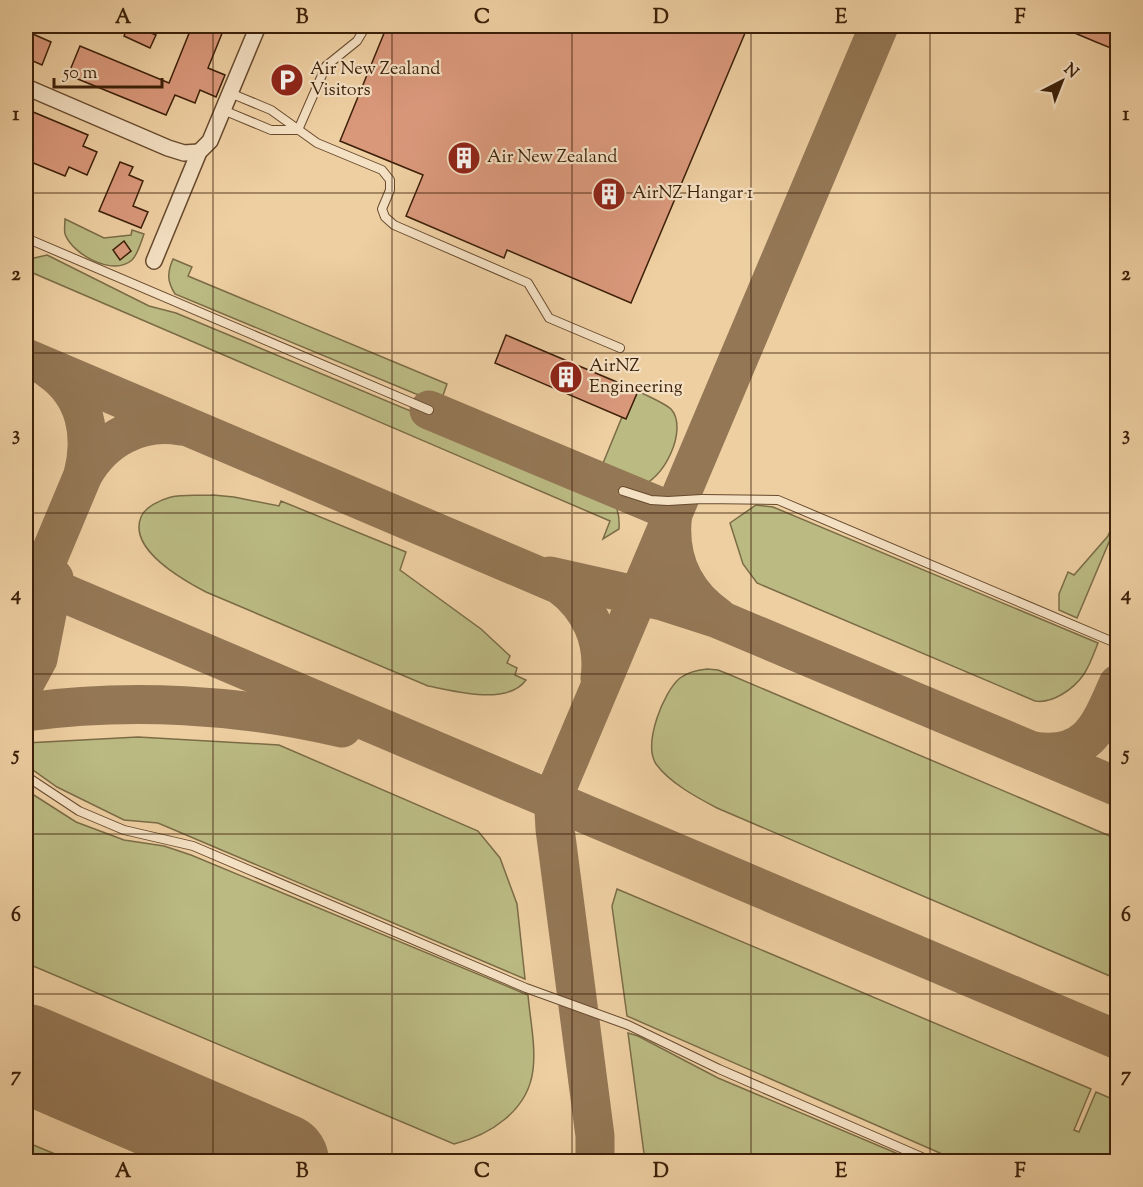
<svg xmlns="http://www.w3.org/2000/svg" width="1143" height="1187" font-family="'Sorts Mill Goudy',serif">
<style>
.green{fill:#bbba83;stroke:#7b6c46;stroke-width:1.5}
.lines{fill:none;stroke-linecap:round;stroke-linejoin:round}
.taxiway{stroke:#947755;stroke-width:39}
.runway{stroke:#947755;stroke-width:98}
.building{fill:#da987b;stroke:#3b1f08;stroke-width:1.5}
.service-casing{stroke:#684b2e;stroke-width:10}
.minor-casing{stroke:#684b2e;stroke-width:18}
.service{stroke:#f4e0c3;stroke-width:8}
.minor{stroke:#f4e0c3;stroke-width:15}
.grid{fill:none;stroke:#3b1f08;stroke-width:1.5;stroke-opacity:0.55}
.labels{text-anchor:middle;dominant-baseline:central;stroke-width:4.5;stroke-linejoin:round;paint-order:stroke}
.poi-label{font-size:18px;fill:#3b1f08;stroke:#f4e0c3;text-anchor:start}
.neatline{fill:none;stroke:#3b1f08;stroke-width:2}
.grid-label{font-size:20px;text-anchor:middle;font-weight:bold;fill:#3b1f08}
</style>
<rect width="100%" height="100%" fill="#eecfa2"/>
<filter id="stains"><feTurbulence type="fractalNoise" baseFrequency=".00333" numOctaves="4"/><feColorMatrix values="0 0 0 0 .2 0 0 0 0 .09 0 0 0 0 .02 0 0 0 .5 -.17"/></filter>
<radialGradient id="worn" r=".72"><stop offset=".6" stop-color="#630" stop-opacity="0"/><stop offset="1" stop-color="#630" stop-opacity=".3"/></radialGradient>
<g class="green">
<path d="M65,219L104,238L131,235L132,230L144,234C141,242 138,254 132,260C113,277 72,254 65,234C64,230 65,223 65,219Z"/>
<path d="M47,255L149,306L176,313L607,493C617,504 620,514 619,529L603,539L610,521L26,270L30,259Z"/>
<path d="M173,259L192,267L188,276L447,384L440,404L175,294C167,281 167,273 173,259Z"/>
<path d="M638,391C647,396 663,402 671,409C689,429 663,482 639,486C625,488 611,478 599,473L622,417L626,418Z"/>
<path d="M213,495L234,497L279,506L281,501L406,552L400,570L481,629L510,656L507,663L517,668L515,675L526,680C507,706 455,691 428,686L206,592C183,580 128,549 141,517C145,507 160,500 171,497C184,494 200,496 213,495Z"/>
<path d="M756,505L773,507L1098,643C1094,653 1090,665 1084,674C1074,689 1052,704 1035,701L757,583L743,564L730,523Z"/>
<polygon points="1117,514 1117,523 1077,618 1059,610 1059,594 1068,572 1074,575 1108,536"/>
<path d="M707,669L718,670L728,674L1117,839V979L717,808C696,797 670,783 656,764C643,744 663,692 680,678C688,672 697,670 707,669Z"/>
<polygon points="138,737 279,745 478,831 500,858 517,904 525,979 158,823 124,820 57,787 26,765 26,743"/>
<path d="M26,790L76,822L124,840L164,846L191,855L528,995C530,1019 536,1046 533,1070C528,1111 490,1135 454,1144L26,963Z"/>
<polygon points="617,889 1091,1089 1074,1130 1079,1132 1096,1092 1117,1101 1117,1161 958,1161 627,1016 612,906"/>
<polygon points="628,1033 638,1036 718,1078 915,1161 645,1161"/>
<polygon points="26,1142 72,1161 26,1161"/>
</g>
<g class="lines">
<g class="taxiway">
<path d="M26,358L560,585C590,607 605,641 600,678"/>
<path d="M50,370C86,395 93,435 83,475"/>
<path d="M429,410L673,512C667,556 682,592 718,617"/>
<polyline points="550,576 662,601 718,619 1118,787"/>
<polyline points="26,577 1118,1040"/>
<path d="M26,611L83,475C103,439 140,419 181,426"/>
<polyline points="26,681 38,659 54,578"/>
<path d="M26,712C129,698 240,704 342,728"/>
<path d="M1033,751C1088,760 1100,725 1118,684"/>
<polyline points="595,1162 595,1136 555,829 554,811 558,786 879,26"/>
</g>
<polyline class="runway" points="26,1053 280,1162"/>
</g>
<g class="building">
<polygon points="128,26 133,26 156,35 150,48 124,36"/>
<polygon points="192,26 225,26 208,68 225,75 216,97 200,90 195,103 175,95 166,115 68,75 80,46 169,83"/>
<polygon points="387,26 748,26 631,303 507,250 504,258 406,216 423,175 340,141"/>
<polygon points="1058,26 1118,26 1118,51 1096,42"/>
<polygon points="26,31 51,42 42,65 26,58"/>
<polygon points="26,109 88,135 83,146 97,152 87,175 69,167 65,176 26,160"/>
<polygon points="120,162 133,167 129,175 143,181 133,206 148,212 141,228 99,211"/>
<polygon points="124,241 131,251 120,260 113,250"/>
<polygon points="506,335 638,391 626,419 495,363"/>
</g>
<g class="lines">
<g class="service-casing">
<g id="service">
<polyline points="230,93 271,110 317,143 382,170 390,180 390,190 382,209 385,217 394,225 528,283 549,318 620,348"/>
<polyline points="223,110 271,130 298,130"/>
<polyline points="298,130 326,66 357,41 366,26"/>
<polyline points="26,238 429,410"/>
<polyline points="623,491 651,500 668,501 702,499 778,500 1118,644"/>
<polyline points="26,776 79,811 124,830 193,846 526,988 628,1025 719,1069 933,1162"/>
</g>
</g>
<g class="minor-casing">
<g id="minor">
<polyline points="26,87 168,148 184,153 199,152"/>
<polyline points="154,261 199,152 210,141 258,26"/>
</g>
</g>
<use href="#service" class="service"/>
<use href="#minor" class="minor"/>
</g>
<path class="grid" d="M213,26V1162M392,26V1162M572,26V1162M751,26V1162M930,26V1162M26,193H1118M26,353H1118M26,513H1118M26,674H1118M26,834H1118M26,994H1118"/>
<defs>
<g id="parking-disc" transform="scale(1.725)"><circle r="9.5" fill="#8f2418" stroke="#f4e0c3"/><path d="M-3.5-5.5H1a3.5 3.5 0 0 1 0 7H-1V5.5H-3.5ZM-1-3.4V-.6H.8a1.4 1.4 0 0 0 0-2.8Z" fill="#fff"/></g>
<g id="building-disc" transform="scale(1.725)"><circle r="9.5" fill="#8f2418" stroke="#f4e0c3"/><path d="M-4-6H4V6H1V3H-1V6H-4ZM-2.5-4.3h1.7v1.8h-1.7ZM.8-4.3h1.7v1.8H.8ZM-2.5-1h1.7V.8h-1.7ZM.8-1h1.7V.8H.8Z" fill="#fff"/></g>
</defs>
<g fill-rule="evenodd">
<use href="#parking-disc" x="287" y="80"/>
<use href="#building-disc" x="464" y="158"/>
<use href="#building-disc" x="609" y="194"/>
<use href="#building-disc" x="566" y="377"/>
</g>
<g class="labels">
<g class="poi-label">
<text x="310" y="70">Air New Zealand<tspan x="310" dy="21">Visitors</tspan></text>
<text x="487" y="158">Air New Zealand</text>
<text x="632" y="194">AirNZ Hangar 1</text>
<text x="589" y="367">AirNZ<tspan x="589" dy="21">Engineering</tspan></text>
</g>
</g>
<rect width="1143" height="1187" fill="none" stroke="#eecfa2" stroke-width="66"/>
<g transform="translate(1062 81) rotate(42)" stroke="#f4e0c3" stroke-width="4.5" paint-order="stroke">
<path d="M0-4.5L10 22L0 15L-10 22Z" fill="#3b1f08"/>
<text y="-9" font-size="16" font-weight="bold" text-anchor="middle" fill="#3b1f08">N</text>
</g>
<path d="M54 78v9h108v-9" fill="none" stroke="#3b1f08" stroke-width="3"/>
<text x="63" y="78" font-size="18" fill="#3b1f08" stroke="#f4e0c3" stroke-width="4.5" paint-order="stroke">50 m</text>
<rect x="33" y="33" width="1077" height="1121" class="neatline"/>
<g class="grid-label">
<text x="123" y="23">A</text>
<text x="302" y="23">B</text>
<text x="482" y="23">C</text>
<text x="661" y="23">D</text>
<text x="841" y="23">E</text>
<text x="1020" y="23">F</text>
<text x="16" y="120">1</text>
<text x="1126" y="120">1</text>
<text x="16" y="280">2</text>
<text x="1126" y="280">2</text>
<text x="16" y="440">3</text>
<text x="1126" y="440">3</text>
<text x="16" y="600">4</text>
<text x="1126" y="600">4</text>
<text x="16" y="760">5</text>
<text x="1126" y="760">5</text>
<text x="16" y="921">6</text>
<text x="1126" y="921">6</text>
<text x="16" y="1081">7</text>
<text x="1126" y="1081">7</text>
<text x="123" y="1177">A</text>
<text x="302" y="1177">B</text>
<text x="482" y="1177">C</text>
<text x="661" y="1177">D</text>
<text x="841" y="1177">E</text>
<text x="1020" y="1177">F</text>
</g>
<rect width="100%" height="100%" filter="url(#stains)"/>
<rect width="100%" height="100%" fill="url(#worn)"/>
</svg>
